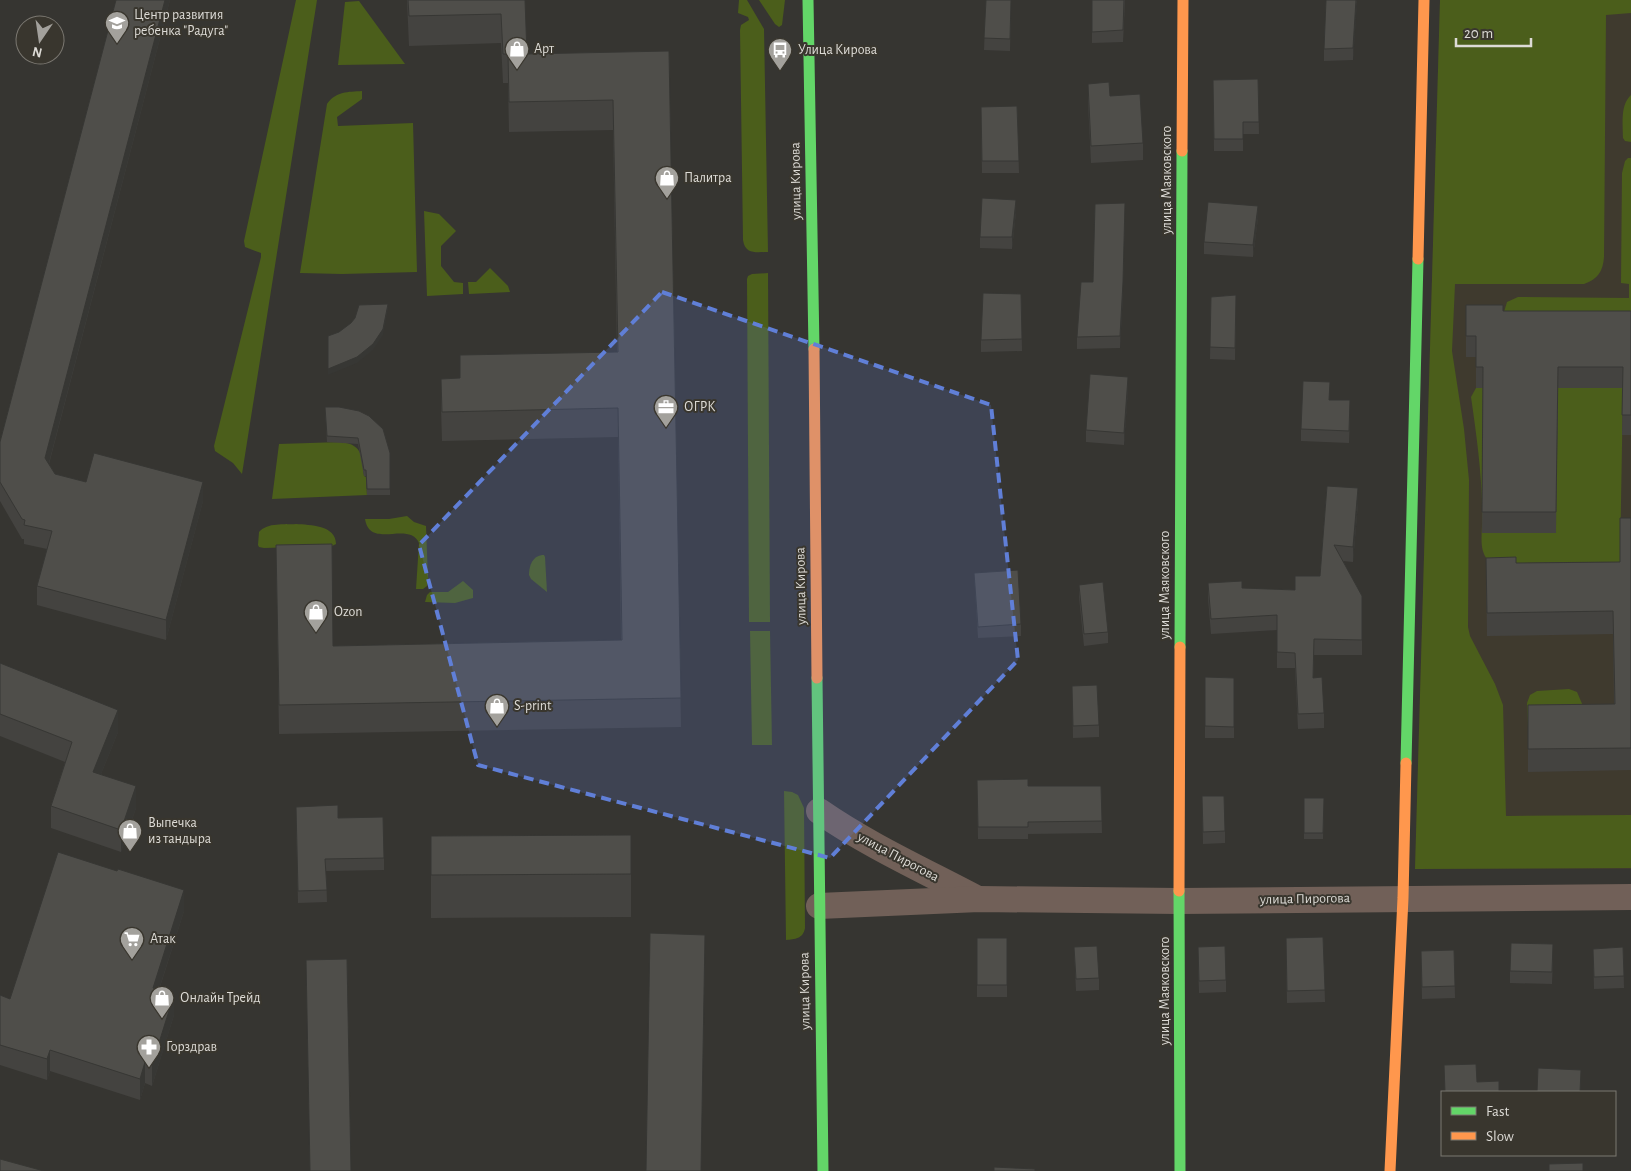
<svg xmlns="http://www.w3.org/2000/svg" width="1631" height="1171" font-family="'Alegreya Sans',sans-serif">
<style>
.built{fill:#3f3a2e}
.green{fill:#4b5e1b}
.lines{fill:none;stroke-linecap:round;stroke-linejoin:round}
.street{stroke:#716058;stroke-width:26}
.fast{stroke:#63d668;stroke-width:11}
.slow{stroke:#ff974d;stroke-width:11}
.wall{fill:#444340}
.shaded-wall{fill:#373734}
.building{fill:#4f4e4a;stroke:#373734}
.marked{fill:#607fd7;fill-opacity:0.2;stroke:#607fd7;stroke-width:4;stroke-dasharray:10 6;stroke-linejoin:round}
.labels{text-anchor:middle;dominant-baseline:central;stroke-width:4;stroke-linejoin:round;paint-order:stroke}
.poi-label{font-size:14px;fill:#dddbd6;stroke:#39362e;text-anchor:start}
.street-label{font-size:14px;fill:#dddbd6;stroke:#39362e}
</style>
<rect width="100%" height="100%" fill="#363531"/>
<polygon class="built" points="1440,0 1631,0 1631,869 1415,869"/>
<g class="green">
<polygon points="296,0 317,0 242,474 233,463 215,451 214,446 261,257 261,253 245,247 244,241"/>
<path d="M739,0H747L764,29L768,252C757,252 745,255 743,240L740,30L741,25L749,20L748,17L738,13Z"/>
<polygon points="759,0 785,0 782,25 779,27 775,24"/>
<path d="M1440,0H1631V13L1606,15L1604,257C1603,271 1598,279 1584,284H1455L1452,351L1464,429L1469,480L1468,627L1470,636L1495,684L1503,705L1506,816L1631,815V868L1415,869Z"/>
<polygon points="359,1 405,64 338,65 345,2"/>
<path d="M362,91V99L337,117L338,126L413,123L417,272L342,274L300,273L327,104C336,91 348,92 362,91Z"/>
<path d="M1631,95V142L1625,141L1623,138C1623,124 1620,105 1631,95Z"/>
<polygon points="1628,158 1631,158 1631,332 1504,312 1507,302 1518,297 1629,298 1629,284 1621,283 1622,173 1625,161"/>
<polygon points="424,211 439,214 456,231 441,246 441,266 454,282 463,283 463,294 427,296"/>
<polygon points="490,268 508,286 510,292 469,294 468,282 476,282"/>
<polygon points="768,273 770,622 749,622 747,279 748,276 752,274"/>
<path d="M1476,388H1623L1620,562L1520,565L1488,560C1479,551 1482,535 1482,523C1483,481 1477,439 1471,397Z"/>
<path d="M341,442C364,445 361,457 364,476L366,477L367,495L272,499L279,444Z"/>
<path d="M407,516L414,522L426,526L428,579L427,586L423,589H416L419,543C409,520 370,550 365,519H389Z"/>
<path d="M296,524C310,525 336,525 336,544L332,546L264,548L259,547L258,545L259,532C268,522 284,525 296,524Z"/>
<path d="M544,555L545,557L547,592L531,579L529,575C529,565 533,555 544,555Z"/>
<polygon points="463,581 473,590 473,598 455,603 425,602 427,595 430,592 448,592"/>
<polygon points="750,631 770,631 772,745 752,745"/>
<polygon points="1569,689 1577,692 1583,706 1528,728 1527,703 1530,695 1537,691"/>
<path d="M784,791L792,792L798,795L804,808L805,928C803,939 795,939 786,940Z"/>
</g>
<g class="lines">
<g class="street">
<path d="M819,811C868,845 923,870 976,898"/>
<polyline points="819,906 979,899 1179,901 1631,897"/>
</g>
<g class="fast">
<polyline points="808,0 814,349"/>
<polyline points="1180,647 1182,151"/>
<polyline points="817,678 823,1171"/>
<polyline points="1406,763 1418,259"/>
<polyline points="1179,891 1180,1171"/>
</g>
<g class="slow">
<polyline points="1182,151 1183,0"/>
<polyline points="1418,259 1424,0"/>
<polyline points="814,349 817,678"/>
<polyline points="1179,891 1180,647"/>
<polyline points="1390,1171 1403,898 1406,763"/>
</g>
</g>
<g class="wall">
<polygon points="116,0 170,0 49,464 55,474 86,482 203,501 166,640 37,605 37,586 47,549 24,544 24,539 22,539 0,501 0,442"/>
<polygon points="407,0 525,0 527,54 669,51 681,727 279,734 276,545 333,646 621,640 618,437 442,441 441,408 441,379 460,378 617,352 613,130 509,132 508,83 503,83 501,43 409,46"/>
<polygon points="986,0 1011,0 1010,51 984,50"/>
<polygon points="1092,0 1125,0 1123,42 1092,43"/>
<polygon points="1357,0 1353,60 1324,61 1324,49"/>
<polygon points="1258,79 1259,134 1243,134 1243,151 1214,151 1213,80"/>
<polygon points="1088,84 1110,96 1143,143 1143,160 1091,163 1088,102"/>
<polygon points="1017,106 1019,173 982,173 981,119"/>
<polygon points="1016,212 1012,249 980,248 980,237"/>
<polygon points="1258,218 1253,257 1204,254 1204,242"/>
<polygon points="1123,293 1120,348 1077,349 1077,337"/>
<polygon points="1021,294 1022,351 981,352 981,340"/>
<polygon points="1236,295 1235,360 1210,359 1211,297"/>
<polygon points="1466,305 1503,311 1631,311 1631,435 1622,435 1623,388 1558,388 1556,533 1482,533 1483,388 1476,388 1476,357 1466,357"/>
<polygon points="1128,389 1124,445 1086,442 1086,430"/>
<polygon points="1330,400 1350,412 1349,443 1301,441 1301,429"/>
<polygon points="325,407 390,453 390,495 367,495 366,476 364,476 358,444 327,442"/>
<polygon points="1327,486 1358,503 1353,562 1343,561 1362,596 1362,655 1314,655 1313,678 1324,713 1324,728 1298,729 1295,668 1277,668 1277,630 1211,634 1208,598 1208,583 1242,588 1295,590 1320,576"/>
<polygon points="1631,518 1631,770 1528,772 1528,705 1614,704 1613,634 1487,636 1486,558 1516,563 1620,562"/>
<polygon points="974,573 1021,624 1021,636 978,638"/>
<polygon points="1079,585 1108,632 1108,643 1084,646 1079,597"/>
<polygon points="0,663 118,732 101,774 136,808 121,852 51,828 51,806 65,762 0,736"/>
<polygon points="1205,677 1234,678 1234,738 1205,738"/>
<polygon points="1072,686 1099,725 1099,737 1073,738"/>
<polygon points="977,780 1028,786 1101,786 1102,833 1028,834 1028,839 978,839"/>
<polygon points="1202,796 1225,831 1225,843 1203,844"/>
<polygon points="1304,798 1324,798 1323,839 1304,839"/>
<polygon points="296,819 384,858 384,870 326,871 327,902 298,903"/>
<polygon points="631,835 631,917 431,918 431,836"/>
<polygon points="184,911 159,990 174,1015 152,1086 145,1083 140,1100 50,1071 47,1080 0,1065 0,995 10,999"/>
<polygon points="1323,937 1325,1002 1287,1003 1286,950"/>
<rect x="977" y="938" width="30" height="59"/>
<polygon points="1074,947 1099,978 1099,990 1076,991"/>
<polygon points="1623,947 1624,988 1594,989 1593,949"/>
<polygon points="1454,950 1455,998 1422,999 1421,951"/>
<polygon points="1553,956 1552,984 1510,983 1510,971"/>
<polygon points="1198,959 1226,980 1226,992 1199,993"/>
</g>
<g class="shaded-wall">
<polygon points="165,0 170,0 45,478 45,458"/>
<polygon points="1356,0 1357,6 1353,60 1353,48"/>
<polygon points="1016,200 1016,212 1012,249 1012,237"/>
<polygon points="1258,206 1258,218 1253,257 1253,245"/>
<polygon points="1125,215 1123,293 1120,348 1120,336"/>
<polygon points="388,304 388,310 383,335 373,350 357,363 328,375 328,369"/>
<polygon points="1128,377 1128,389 1124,445 1124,433"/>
<polygon points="203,482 203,501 166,640 166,620"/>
<polygon points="1358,488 1358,503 1353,562 1353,547"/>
<polygon points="118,710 118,732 93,794 93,772"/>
<polygon points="136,786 136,808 121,852 121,830"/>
<polygon points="184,890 184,911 153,1008 153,988"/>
<polygon points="705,935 705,978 701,1171"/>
<polygon points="174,995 174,1015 152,1086 152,1065"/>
<polygon points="50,1050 50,1071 47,1080 47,1059"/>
<polygon points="145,1062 145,1083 140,1100 140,1079"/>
</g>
<g class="building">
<polygon points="116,0 165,0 45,458 55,474 86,482 94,453 203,482 166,620 37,586 52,531 24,525 25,520 22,519 0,482 0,442"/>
<polygon points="408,0 525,0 527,54 669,51 681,698 279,705 276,545 332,544 333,646 622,640 618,408 442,412 441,379 460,378 460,355 618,352 613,100 509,102 508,54 503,54 501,14 409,16"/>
<polygon points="986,0 1011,0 1010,39 984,38"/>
<polygon points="1092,0 1124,0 1123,30 1092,32"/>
<polygon points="1326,0 1356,0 1353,48 1324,49"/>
<polygon points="1258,79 1259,122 1243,122 1243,139 1214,139 1213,80"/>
<polygon points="1109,82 1110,96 1140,94 1143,143 1091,146 1088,84"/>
<polygon points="1017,106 1019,161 982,161 981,107"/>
<polygon points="982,198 1016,200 1012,237 980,237"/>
<polygon points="1208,202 1258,206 1253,245 1204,242"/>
<polygon points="1125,203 1123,282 1120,336 1077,337 1081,282 1093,282 1095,204"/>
<polygon points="983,293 1021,294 1022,339 981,340"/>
<polygon points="1236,295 1235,348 1210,347 1211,297"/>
<polygon points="388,304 383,329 373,344 357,357 328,369 328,336 339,332 351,323 355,318 359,305"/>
<polygon points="1466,305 1503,305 1503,311 1631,311 1631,415 1622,415 1623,367 1558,367 1556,512 1482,512 1483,367 1476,367 1476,336 1466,336"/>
<polygon points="1090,374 1128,377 1124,433 1086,430"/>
<polygon points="1303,381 1330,382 1329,400 1350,400 1349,431 1301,429"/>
<polygon points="325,407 339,407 359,411 369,416 383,429 390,453 390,489 367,489 366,470 364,470 358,438 327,436"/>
<polygon points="1327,486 1358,488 1353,547 1334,545 1362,596 1362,640 1314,639 1313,678 1322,677 1324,713 1298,714 1295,653 1277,652 1277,615 1211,619 1208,583 1242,581 1242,588 1295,590 1295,576 1320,576"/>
<polygon points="1620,518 1631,518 1631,748 1528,749 1528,705 1615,704 1613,611 1487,613 1486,558 1516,557 1516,563 1620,562"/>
<polygon points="1018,570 1021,624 978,627 974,573"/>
<polygon points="1103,582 1108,632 1084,634 1079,585"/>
<polygon points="0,663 118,710 93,772 136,786 121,830 51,806 72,742 0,714"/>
<polygon points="1205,677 1234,678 1234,727 1205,726"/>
<polygon points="1097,685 1099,725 1073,726 1072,686"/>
<polygon points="1028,779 1028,786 1101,786 1102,821 1028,822 1028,827 978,827 977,780"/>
<polygon points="1202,796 1224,796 1225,831 1203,832"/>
<polygon points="1304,798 1324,798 1323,833 1304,833"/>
<polygon points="338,805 338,818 383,817 384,858 325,859 327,890 298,891 296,807"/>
<polygon points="631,835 631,874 431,875 431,836"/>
<polygon points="58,852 117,871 118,869 184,890 153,988 174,995 152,1065 145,1062 140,1079 50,1050 47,1059 0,1045 0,995 10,999"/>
<polygon points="650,933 705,935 701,1171 646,1171"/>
<polygon points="1323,937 1325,990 1287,991 1286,938"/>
<rect x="977" y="938" width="30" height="47"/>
<polygon points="1511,943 1553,944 1552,972 1510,971"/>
<polygon points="1097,946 1099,978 1076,979 1074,947"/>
<polygon points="1225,946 1226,980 1199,981 1198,947"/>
<polygon points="1623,947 1624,976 1594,977 1593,949"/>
<polygon points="1454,950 1455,986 1422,987 1421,951"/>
<polygon points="347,959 351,1171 310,1171 306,960"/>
<polygon points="1476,1064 1477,1082 1499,1081 1499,1092 1445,1092 1444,1065"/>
<polygon points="1538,1068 1581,1070 1580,1092 1537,1092"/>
<polygon points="0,1159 44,1171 0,1171"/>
<polygon points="1583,1163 1583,1171 1549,1171 1549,1164"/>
<polygon points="994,1167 1035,1169 1035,1171 994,1171"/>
</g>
<path class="marked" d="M662,292L991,405L1018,660L830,858L478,765L419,545Z"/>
<defs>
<g id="school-pin" transform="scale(1.25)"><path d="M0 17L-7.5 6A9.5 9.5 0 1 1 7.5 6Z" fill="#a3a19c" stroke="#39362e"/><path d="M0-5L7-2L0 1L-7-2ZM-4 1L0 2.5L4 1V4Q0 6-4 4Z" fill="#fff"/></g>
<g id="shop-pin" transform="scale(1.25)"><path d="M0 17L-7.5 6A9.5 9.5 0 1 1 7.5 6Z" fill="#a3a19c" stroke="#39362e"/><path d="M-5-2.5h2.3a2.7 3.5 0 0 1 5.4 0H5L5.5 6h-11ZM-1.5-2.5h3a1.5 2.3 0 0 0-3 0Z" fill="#fff"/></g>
<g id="bus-pin" transform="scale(1.25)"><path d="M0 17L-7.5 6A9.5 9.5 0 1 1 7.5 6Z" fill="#a3a19c" stroke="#39362e"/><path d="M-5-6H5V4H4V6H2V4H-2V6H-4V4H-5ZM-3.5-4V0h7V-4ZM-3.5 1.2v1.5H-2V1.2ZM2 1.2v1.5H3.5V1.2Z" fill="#fff"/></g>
<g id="office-pin" transform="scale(1.25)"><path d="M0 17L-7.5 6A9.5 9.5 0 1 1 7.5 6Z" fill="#a3a19c" stroke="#39362e"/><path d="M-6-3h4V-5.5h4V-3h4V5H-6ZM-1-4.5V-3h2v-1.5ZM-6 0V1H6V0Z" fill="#fff"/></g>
<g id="supermarket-pin" transform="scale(1.25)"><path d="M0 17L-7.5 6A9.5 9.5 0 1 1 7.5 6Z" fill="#a3a19c" stroke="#39362e"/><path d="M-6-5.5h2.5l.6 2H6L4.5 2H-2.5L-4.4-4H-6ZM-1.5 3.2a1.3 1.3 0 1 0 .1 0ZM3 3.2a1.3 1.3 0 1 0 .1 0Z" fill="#fff"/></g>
<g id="pharmacy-pin" transform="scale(1.25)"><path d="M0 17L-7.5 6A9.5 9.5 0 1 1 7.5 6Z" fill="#a3a19c" stroke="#39362e"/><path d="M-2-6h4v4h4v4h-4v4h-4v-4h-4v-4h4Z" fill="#fff"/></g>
</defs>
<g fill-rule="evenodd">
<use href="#school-pin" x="117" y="23"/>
<use href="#shop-pin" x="517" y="49"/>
<use href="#bus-pin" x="780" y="50"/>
<use href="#shop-pin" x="667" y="178"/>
<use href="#office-pin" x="666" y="407"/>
<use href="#shop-pin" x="316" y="612"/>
<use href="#shop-pin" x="497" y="706"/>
<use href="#shop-pin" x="130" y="831"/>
<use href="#supermarket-pin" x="132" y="939"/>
<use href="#shop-pin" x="162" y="998"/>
<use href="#pharmacy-pin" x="149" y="1047"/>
</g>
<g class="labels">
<g class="poi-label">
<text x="134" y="15">Центр развития<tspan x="134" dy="16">ребенка "Радуга"</tspan></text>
<text x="534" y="49">Арт</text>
<text x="798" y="50">Улица Кирова</text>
<text x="684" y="178">Палитра</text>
<text x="684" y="407">ОГРК</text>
<text x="334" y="612">Ozon</text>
<text x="514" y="706">S-print</text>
<text x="148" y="823">Выпечка<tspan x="148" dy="16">из тандыра</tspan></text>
<text x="150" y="939">Атак</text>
<text x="180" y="998">Онлайн Трейд</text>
<text x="166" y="1047">Горздрав</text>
</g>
<g class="street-label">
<text transform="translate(1167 180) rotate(-90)">улица Маяковского</text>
<text transform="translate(796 181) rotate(-91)">улица Кирова</text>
<text transform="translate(1165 585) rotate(-90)">улица Маяковского</text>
<text transform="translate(801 586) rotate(-91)">улица Кирова</text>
<text transform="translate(898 857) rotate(28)">улица Пирогова</text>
<text transform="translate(1305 899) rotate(-1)">улица Пирогова</text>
<text transform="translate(805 991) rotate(-91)">улица Кирова</text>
<text transform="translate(1165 991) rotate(-90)">улица Маяковского</text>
</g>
</g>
<rect x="1441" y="1091" width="175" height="65" fill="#39362e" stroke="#7b7871"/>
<rect x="1451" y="1107" width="25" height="8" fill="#63d668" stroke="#7b7871"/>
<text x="1486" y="1116" font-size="15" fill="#dddbd6">Fast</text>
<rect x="1451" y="1132" width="25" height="8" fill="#ff974d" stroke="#7b7871"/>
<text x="1486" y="1141" font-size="15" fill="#dddbd6">Slow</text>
<g transform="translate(40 40) rotate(193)"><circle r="24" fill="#39362e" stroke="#7b7871"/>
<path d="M0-4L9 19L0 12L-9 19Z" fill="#a3a19c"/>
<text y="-8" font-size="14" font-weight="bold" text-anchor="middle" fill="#dddbd6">N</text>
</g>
<path d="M1456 38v8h75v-8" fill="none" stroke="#dddbd6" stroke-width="2.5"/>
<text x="1464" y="38" font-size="15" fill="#dddbd6" stroke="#39362e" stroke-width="4" paint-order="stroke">20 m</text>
</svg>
